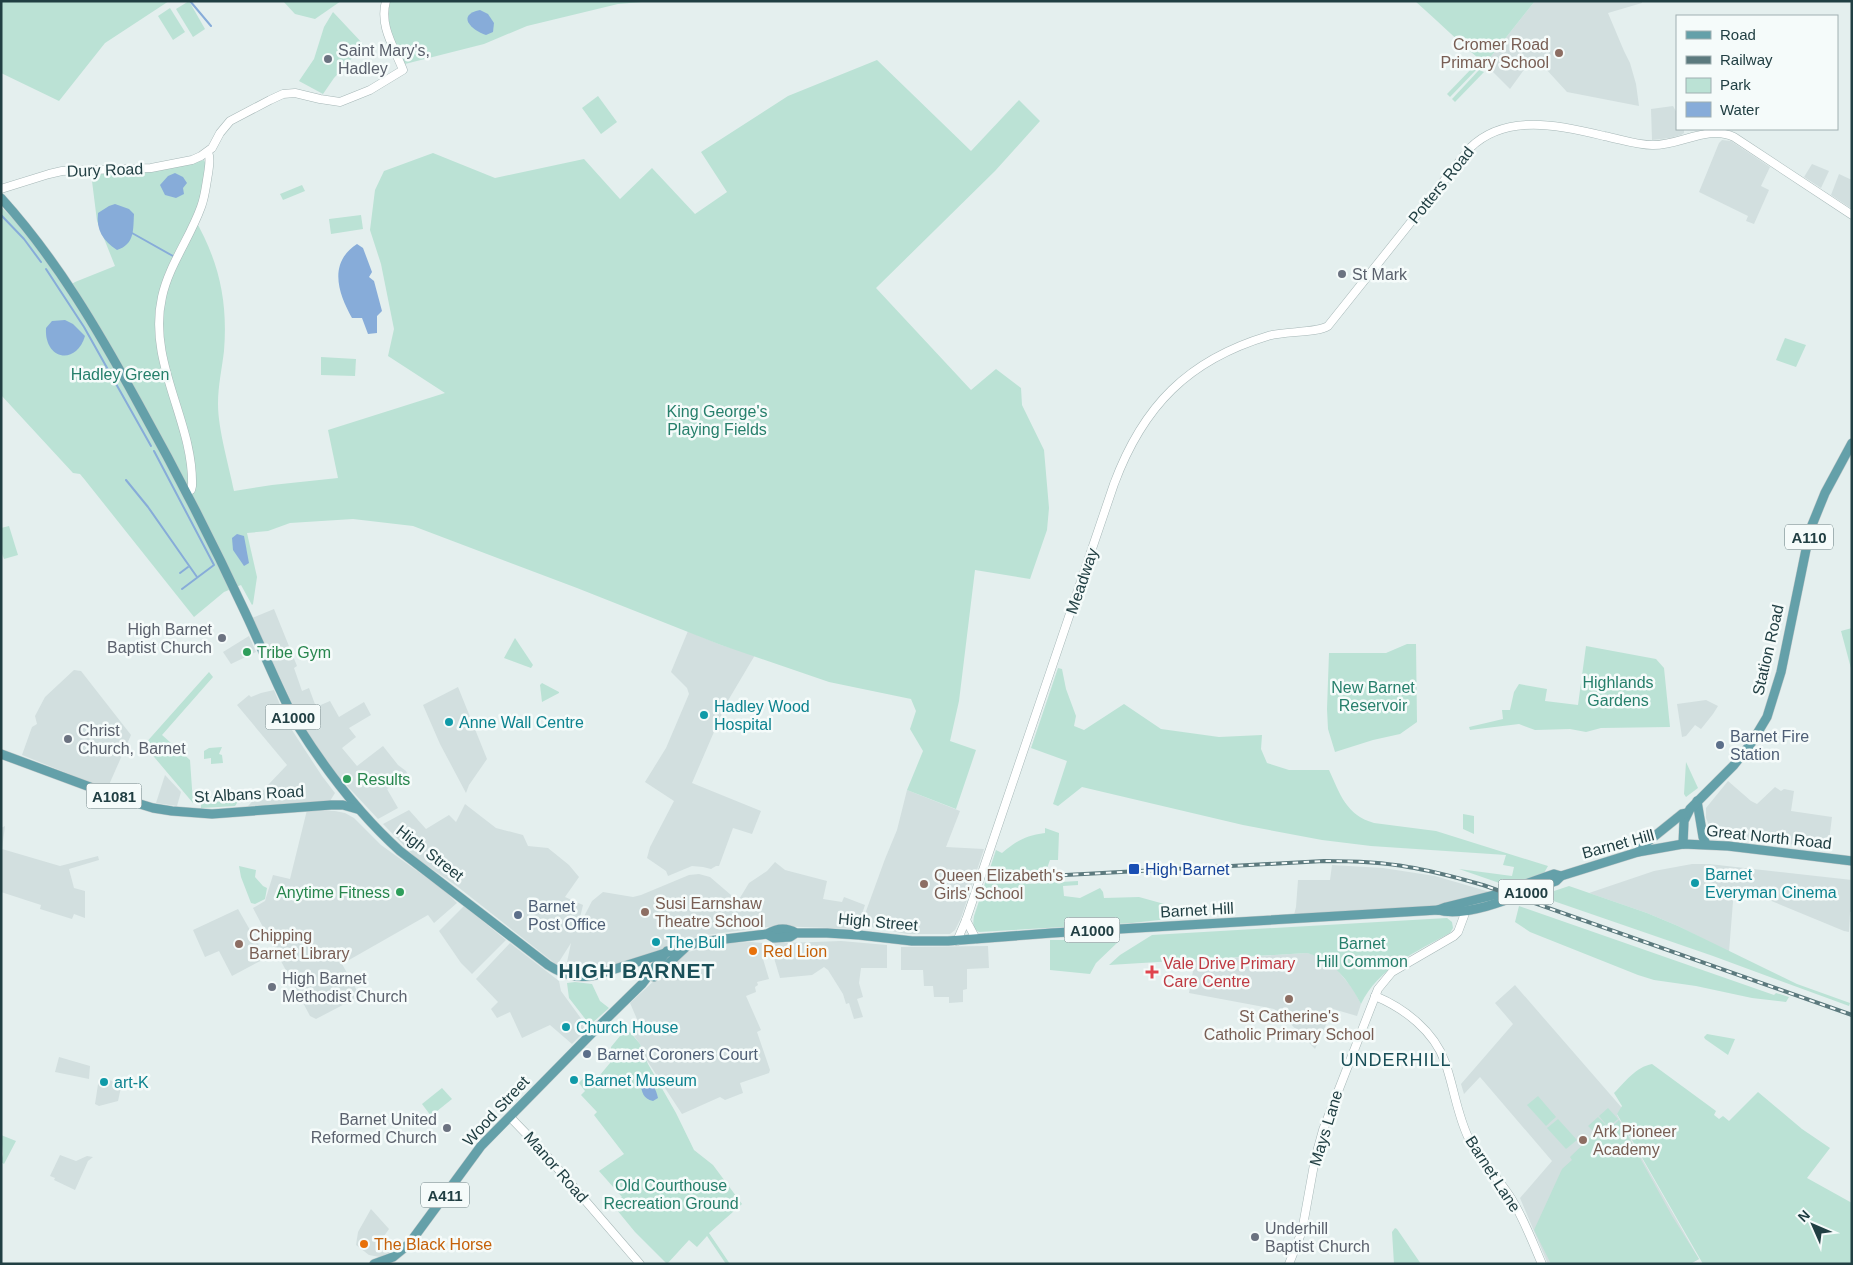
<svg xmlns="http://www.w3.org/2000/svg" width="1853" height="1265" font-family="Arial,sans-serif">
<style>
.built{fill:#d2dfdf}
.green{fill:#bbe2d5}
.water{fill:#87acd9}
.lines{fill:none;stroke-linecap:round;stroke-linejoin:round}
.stream{stroke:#87acd9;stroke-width:2}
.tertiary-casing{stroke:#a6b7b7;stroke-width:9}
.primary-casing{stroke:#c1c9ca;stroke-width:10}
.tertiary{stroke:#fff;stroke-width:8}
.primary{stroke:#64a0a9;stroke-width:9}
.rail-casing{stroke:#5c7a7e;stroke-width:4}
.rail{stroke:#f5fbfa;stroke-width:2;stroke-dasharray:5.5;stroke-linecap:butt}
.education-dot{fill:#8d6e63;stroke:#f5fbfa;stroke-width:2}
.worship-dot{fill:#6b7280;stroke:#f5fbfa;stroke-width:2}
.leisure-dot{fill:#2e9e5b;stroke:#f5fbfa;stroke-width:2}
.culture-dot{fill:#0f9aa8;stroke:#f5fbfa;stroke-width:2}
.service-dot{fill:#5c6f8a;stroke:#f5fbfa;stroke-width:2}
.transit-dot{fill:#1a4fb4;stroke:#f5fbfa;stroke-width:2}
.food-dot{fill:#e8710a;stroke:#f5fbfa;stroke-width:2}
.health-dot{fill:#e0444e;stroke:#f5fbfa;stroke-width:2}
.labels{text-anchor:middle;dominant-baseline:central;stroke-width:5;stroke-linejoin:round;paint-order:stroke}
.shield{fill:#f5fbfa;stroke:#61777a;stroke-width:1}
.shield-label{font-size:15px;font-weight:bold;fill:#213f43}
.education-label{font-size:16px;fill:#785e54;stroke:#f5fbfa;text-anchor:start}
.worship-label{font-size:16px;fill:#5b616d;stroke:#f5fbfa;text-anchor:start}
.street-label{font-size:16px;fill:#213f43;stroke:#f5fbfa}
.park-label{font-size:16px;fill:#267f6b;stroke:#f5fbfa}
.leisure-label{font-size:16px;fill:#27864d;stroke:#f5fbfa;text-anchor:start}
.culture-label{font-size:16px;fill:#0d838f;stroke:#f5fbfa;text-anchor:start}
.service-label{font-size:16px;fill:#4e5e75;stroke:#f5fbfa;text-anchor:start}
.transit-label{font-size:16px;fill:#164399;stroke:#f5fbfa;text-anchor:start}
.food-label{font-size:16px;fill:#c56008;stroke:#f5fbfa;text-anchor:start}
.health-label{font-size:16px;fill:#be3a42;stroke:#f5fbfa;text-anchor:start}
.neighbourhood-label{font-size:18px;letter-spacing:1px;fill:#1a4f58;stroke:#f5fbfa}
.district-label{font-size:21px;font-weight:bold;letter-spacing:1px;fill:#1a4f58;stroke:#f5fbfa}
</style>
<rect width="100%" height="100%" fill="#e4efee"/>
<g class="built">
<polygon points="1535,1 1642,1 1642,3 1608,13 1624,51 1630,63 1636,84 1639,106 1567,92 1534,56 1510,89 1485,64"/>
<polygon points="1673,106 1677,113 1677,129 1684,129 1684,133 1681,135 1670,138 1652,140 1651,109"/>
<polygon points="1722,140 1731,141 1770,167 1761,186 1769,190 1754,224 1746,221 1748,216 1699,192 1719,143"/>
<polygon points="1812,164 1829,171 1821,188 1804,177"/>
<polygon points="1839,174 1852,180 1852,209 1831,195"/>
<polygon points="274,609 297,666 294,668 302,691 309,688 316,707 330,701 339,717 364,702 371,715 349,728 356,737 342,748 357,766 383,746 398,765 406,771 409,777 387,789 398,808 378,819 323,760 300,720 252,618"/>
<polygon points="688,631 721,645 755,655 726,704 692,783 761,811 752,834 733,828 719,866 716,866 711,869 703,867 692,866 668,876 666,871 647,858 650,847 674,801 645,782 666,748 689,694 687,688 671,672"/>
<polygon points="249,636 256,652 231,664 223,652"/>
<polygon points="74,670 81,671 131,735 108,787 89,782 22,755 32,727 37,724 35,716 45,697"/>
<polygon points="458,687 487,759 469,785 466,793 440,744 423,705"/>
<polygon points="274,690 288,724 322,776 335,793 330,801 248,806 287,765 237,705 249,695 251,697 261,693"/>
<polygon points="1706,700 1718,706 1713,714 1701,729 1695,725 1686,736 1682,737 1677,704"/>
<polygon points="165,775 181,792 177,806 156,803"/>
<polygon points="1728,781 1751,801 1757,804 1775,787 1781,791 1784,789 1794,791 1791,811 1832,817 1829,841 1824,848 1723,837 1714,833 1710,828 1706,818 1706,808"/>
<polygon points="907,790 960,811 946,847 984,849 961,918 955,930 950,934 907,934 861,925 885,859 897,830"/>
<polygon points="465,804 496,828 523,835 528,846 548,848 569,865 579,877 565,897 583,905 577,930 592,901 603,892 633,897 641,895 689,875 699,874 710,877 738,901 749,883 767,871 775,862 785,870 827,881 823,899 842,902 844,897 865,905 857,929 776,926 699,936 625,963 595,972 576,973 567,969 566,967 571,943 557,965 458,887 416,858 383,824 409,810 426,829 449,815 456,822"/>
<polygon points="307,810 335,811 345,813 354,818 381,845 445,891 457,903 434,923 428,915 342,964 360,996 316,1019 310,1016 253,908 265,901 273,875 290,879"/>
<polygon points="5,826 2,849 60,866 98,856 99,860 69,869 74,888 85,891 85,918 74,914 72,919 40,909 41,905 1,892 1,828"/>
<polygon points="1692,864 1709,864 1852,880 1852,912 1850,912 1849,932 1844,931 1752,893 1734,889 1729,952 1678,926 1647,913 1589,893 1654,871"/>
<polygon points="1332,865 1383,868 1435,876 1490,892 1429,907 1294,915 1296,907 1298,880 1330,880"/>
<polygon points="464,906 506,940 472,974 461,963 439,931"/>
<polygon points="238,909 266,958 232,976 219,951 205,957 193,930"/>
<polygon points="781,941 785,943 841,941 887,945 887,968 861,968 859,983 863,997 857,999 863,1017 854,1019 849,1003 846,1004 843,994 828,970 824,967 812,975 780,978 774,958 772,942"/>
<polygon points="751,942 763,943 763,959 769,979 757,982 758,985 755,987 756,992 746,996 761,1030 757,1032 770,1070 769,1073 740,1083 743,1093 725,1100 720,1097 682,1114 646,1059 640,1044 634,1036 640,1026 630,1003 682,955 688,952 725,943"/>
<polygon points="510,943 559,981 561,991 588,1028 572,1044 550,1025 522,1038 510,1012 497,1018 491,1009 498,1002 476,979"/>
<polygon points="988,946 989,968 967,969 967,989 963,990 963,1002 949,1003 949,997 934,997 933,986 924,986 923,970 901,970 901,947"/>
<polygon points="1307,953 1315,955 1333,965 1353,989 1361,1004 1357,1016 1333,1009 1315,1049 1281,1014 1274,1009 1189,993 1195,960"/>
<polygon points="1515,985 1622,1108 1617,1115 1699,1259 1690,1264 1548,1264 1520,1198 1552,1161 1480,1077 1464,1094 1461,1084 1513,1024 1495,1003"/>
<polygon points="59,1057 90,1066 89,1079 55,1072"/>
<polygon points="99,1078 122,1083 118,1101 99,1106 95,1104"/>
<polygon points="60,1155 76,1161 87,1156 93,1157 88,1161 75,1190 54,1180 55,1178 50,1176"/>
<polygon points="371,1209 389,1229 384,1236 398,1248 380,1257 369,1255 356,1245 358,1232"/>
</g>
<g class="green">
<polygon points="1,1 169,1 105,43 59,101 1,73"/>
<polygon points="189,1 205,29 193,37 176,9"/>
<polygon points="283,1 341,1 315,19 295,14"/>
<path d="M389,1H654L618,4L527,26L484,44L405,64C394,42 385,26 389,1Z"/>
<path d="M1415,1H1535L1485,64C1461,44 1439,22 1415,1Z"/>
<polygon points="170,8 185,32 173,40 158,16"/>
<polygon points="333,12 364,45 334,78 323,94 299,81 314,59 324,27"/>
<path d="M877,60L971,151L1019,100L1040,121L995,171L876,288L971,390L996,369L1021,388L1022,405L1044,450L1049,508L1047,530L1030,579L975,570L959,701L950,741L976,750L956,809L907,790L923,751L910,729L916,711L911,699L829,682L721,645L577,588L413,526L353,519L290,523L268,531L247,533L257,577L253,604L252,605L241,585L224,592L194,617L85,480L80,474L73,473L1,395V207L21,226L66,288L75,282L115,266L97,221L91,173L158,170L204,160C211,172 198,206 194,218C219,261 228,301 224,351C222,368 218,386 218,404C218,429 229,466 234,491L272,485L338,478L328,430L445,393L388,356L394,329L381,264L370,230L375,190L384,171L433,153L495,178L584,159L620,199L652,168L695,214L727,192L701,152L788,96Z"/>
<polygon points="1476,64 1478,68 1450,97 1447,94"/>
<polygon points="1479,70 1484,72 1455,102 1452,99"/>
<polygon points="598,96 617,122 601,134 582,108"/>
<polygon points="302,185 305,191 283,200 280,194"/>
<polygon points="361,215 363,229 331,234 329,219"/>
<polygon points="1785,338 1806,345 1796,367 1776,360"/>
<polygon points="321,357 356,359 355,376 321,375"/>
<polygon points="9,526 18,555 4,559 1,551 1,528"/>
<polygon points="1852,628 1852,672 1841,631"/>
<polygon points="515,638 533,665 531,668 504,658"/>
<polygon points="1407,644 1416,644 1417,722 1400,734 1373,740 1335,752 1328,729 1327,709 1329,653 1386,653"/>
<polygon points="1586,646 1656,659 1664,668 1670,727 1601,728 1586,732 1570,729 1535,730 1519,724 1470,730 1469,727 1503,719 1502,710 1510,710 1514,692 1519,684 1547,689 1545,701 1578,705"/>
<path d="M1058,668L1062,669L1066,689L1076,716L1074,726L1084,730L1124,704L1161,729L1219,737L1262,735L1261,749L1267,763L1289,770H1329C1340,794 1346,815 1374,823L1436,831L1548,866L1544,873L1508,886L1459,869L1512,876L1514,867L1503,865L1506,855L1371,846L1322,840L1243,825L1082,787L1058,806L1053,804L1067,761L1031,748Z"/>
<polygon points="209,672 213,677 162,735 190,760 193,803 144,745"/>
<polygon points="542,683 559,692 559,693 542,702 540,685"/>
<polygon points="222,747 219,754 222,755 223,763 211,764 211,758 204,759 204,751 209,748"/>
<polygon points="1686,762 1698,788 1686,797 1684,794"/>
<polygon points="239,800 235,806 201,808 201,803"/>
<polygon points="1463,814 1474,816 1474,834 1463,829"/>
<path d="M1045,828L1059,833L1058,860H1050L1046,871L1025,873L1026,884L1078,881V885L1063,886L1064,896L1080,898L1100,888L1103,892L1104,898L1139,897L1204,915L1132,923L979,932C972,928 973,923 974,916L996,850L1002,853C1018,840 1025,836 1045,833Z"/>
<polygon points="239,866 256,870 255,877 263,886 267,888 265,899 255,904 251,903 241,877"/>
<polygon points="1569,886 1647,913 1678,926 1797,984 1850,1003 1849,1006 1713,956 1539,896"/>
<polygon points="1519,906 1774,995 1776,993 1789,997 1786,1002 1752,998 1696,986 1654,980 1638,975 1530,932 1515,922"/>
<path d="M1447,918L1452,922L1453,928L1450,933C1416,952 1378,968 1361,1004C1349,981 1333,960 1307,953L1109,965L1120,955L1152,935Z"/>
<polygon points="1120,937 1118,942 1096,963 1090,974 1050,970 1050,940 1099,940"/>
<polygon points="575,982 592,984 600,1001 609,1008 590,1025 569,998 567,983"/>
<polygon points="630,1032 640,1044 648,1064 676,1113 694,1150 713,1165 742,1204 709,1233 730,1264 726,1264 707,1236 697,1247 689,1240 667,1264 635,1232 612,1204 622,1197 599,1171 624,1154 594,1115 597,1112 581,1095 585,1091 579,1083 587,1074 600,1075 610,1063 611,1047 620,1036"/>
<polygon points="1707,1034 1735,1039 1728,1055 1705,1039 1704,1037"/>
<path d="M1652,1064L1716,1111L1714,1115L1719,1119L1723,1116L1729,1121L1758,1092L1802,1129L1830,1148L1807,1178L1852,1203V1264H1703L1617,1114L1622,1106L1614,1093C1625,1082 1636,1067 1652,1064Z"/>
<polygon points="442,1088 452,1099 431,1116 422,1104"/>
<polygon points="1538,1096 1556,1117 1546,1126 1527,1105"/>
<polygon points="1608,1108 1618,1119 1608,1127 1599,1116"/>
<polygon points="1598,1117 1608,1127 1598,1136 1588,1126"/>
<polygon points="1558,1119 1577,1140 1566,1149 1547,1128"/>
<polygon points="1619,1120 1672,1216 1699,1259 1690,1264 1551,1264 1534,1230 1562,1169 1572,1160 1570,1157 1594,1134 1599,1139"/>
<polygon points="1,1135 16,1141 4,1164 1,1162 3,1154"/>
<polygon points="1395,1228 1397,1229 1421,1264 1394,1264 1392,1232"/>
</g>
<g class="water">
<path d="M480,10L488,14L494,23L493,32L486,35C471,30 456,15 480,10Z"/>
<polygon points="175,173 183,177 187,183 183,188 184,194 176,198 165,195 160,185 168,176"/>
<path d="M115,204L129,209L134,214C133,230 135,244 117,250C103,241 96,230 98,213L109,206Z"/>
<path d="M357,244L363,248L372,272L369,277L374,281L382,311L377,316V333L368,334L362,318H352C338,293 328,263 357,244Z"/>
<path d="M65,320L73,324L85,336C76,366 44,360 46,328L52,321Z"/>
<polygon points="237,534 244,536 249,563 244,566 233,550 232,538"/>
<path d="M641,1081C652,1081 656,1088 658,1098L653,1101C643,1099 642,1092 640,1083Z"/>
</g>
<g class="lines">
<g class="stream">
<polyline points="190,1 211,26"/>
<polyline points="1,215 24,239 41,262"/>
<polyline points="132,233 173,256"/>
<polyline points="46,269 84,327 151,446"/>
<polyline points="154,451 214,565 182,589"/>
<polyline points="126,480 148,507 197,577"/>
<polyline points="180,573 188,567"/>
</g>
<g class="tertiary-casing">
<g id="tertiary">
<path d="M1,189L49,174L62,171L151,168L192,160L201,156L212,148L220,133L230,121L270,100L283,94L295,93L320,99L340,102L370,90L403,70C394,47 379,26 386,1"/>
<path d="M187,492L191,490L192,486C194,422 147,363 162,297C169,265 190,238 201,207C205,197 206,185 208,174C209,166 211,159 208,152"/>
<polyline points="966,920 976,939"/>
<path d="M957,941L966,920L1114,484C1143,406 1188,360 1268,336C1284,331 1318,333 1328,326L1470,148C1505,113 1560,125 1604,136C1620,139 1636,145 1652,145C1680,146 1708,124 1734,137L1852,215"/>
<path d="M1375,996C1404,1008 1434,1031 1445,1062C1454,1087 1457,1115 1469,1139C1480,1159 1496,1176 1509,1195C1523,1216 1532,1241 1542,1264"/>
<polyline points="510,1117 540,1148 640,1264"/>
<polyline points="1289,1264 1302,1231 1315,1159 1323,1130 1378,989 1392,972 1454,936 1458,932 1464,916 1460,908"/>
</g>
</g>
<g class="primary-casing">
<g id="primary">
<path d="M1,198C57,260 98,330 138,403C176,471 212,541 245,612C263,650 278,689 298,726C327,772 359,814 400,851L548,965C564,975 578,979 596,975L700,942L767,934C777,928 786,927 796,933"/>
<polyline points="1,754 117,797 153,808 172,811 212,814 331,805 343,805 357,809"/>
<polyline points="1697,801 1703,837 1706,844"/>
<polyline points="1683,844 1684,821 1690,809 1734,765 1752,742 1767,717 1781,672 1810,530 1825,493 1852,443"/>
<polyline points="1638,852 1646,843 1682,814 1687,813"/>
<polyline points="1438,910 1446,907 1494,895 1554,874 1561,876 1638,852 1683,844 1728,846 1852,861"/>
<path d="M767,934L774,938L790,937L796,933H827L859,935L912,941H948L1052,933L1438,910C1469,919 1526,892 1556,881L1561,876"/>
<polyline points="654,977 686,947"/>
<polyline points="374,1264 393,1257 409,1244 481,1146 593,1032 642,984 667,951"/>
</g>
</g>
<use href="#tertiary" class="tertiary"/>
<use href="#primary" class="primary"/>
<g class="rail-casing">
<path id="rail" d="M1029,877L1324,861C1352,861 1381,862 1408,867C1434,871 1458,878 1483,885L1852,1015"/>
</g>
<use href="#rail" class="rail"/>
</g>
<g class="education-dot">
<circle cx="1559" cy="53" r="5"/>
<circle cx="924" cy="884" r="5"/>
<circle cx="645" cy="912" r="5"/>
<circle cx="239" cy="944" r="5"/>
<circle cx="1289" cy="999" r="5"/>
<circle cx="1583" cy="1140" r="5"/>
</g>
<g class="worship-dot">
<circle cx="328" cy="59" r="5"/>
<circle cx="1342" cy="274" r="5"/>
<circle cx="222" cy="638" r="5"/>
<circle cx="68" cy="739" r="5"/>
<circle cx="272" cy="987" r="5"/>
<circle cx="447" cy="1128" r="5"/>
<circle cx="1255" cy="1237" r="5"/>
</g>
<g class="leisure-dot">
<circle cx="247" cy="652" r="5"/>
<circle cx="347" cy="779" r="5"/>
<circle cx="400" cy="892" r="5"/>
</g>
<g class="culture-dot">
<circle cx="704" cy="715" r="5"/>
<circle cx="449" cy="722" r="5"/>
<circle cx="1695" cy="883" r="5"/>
<circle cx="656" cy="942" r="5"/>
<circle cx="566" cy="1027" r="5"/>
<circle cx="574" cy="1080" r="5"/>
<circle cx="104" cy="1082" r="5"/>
</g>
<g class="service-dot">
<circle cx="1720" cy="745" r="5"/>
<circle cx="518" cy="915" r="5"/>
<circle cx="587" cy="1054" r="5"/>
</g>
<rect class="transit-dot" x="1128" y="863" width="12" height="12" rx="2.5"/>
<g class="food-dot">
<circle cx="753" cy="951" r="5"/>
<circle cx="364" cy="1244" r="5"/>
</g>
<path class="health-dot" d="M1149.5 964.5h5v5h5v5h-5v5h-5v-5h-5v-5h5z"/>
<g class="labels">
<g class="shield">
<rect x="1785" y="524.5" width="48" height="25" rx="4"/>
<rect x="265.5" y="704.5" width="55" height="25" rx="4"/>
<rect x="86.5" y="783.5" width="55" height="25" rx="4"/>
<rect x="1498.5" y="879.5" width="55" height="25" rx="4"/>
<rect x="1064.5" y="917.5" width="55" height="25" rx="4"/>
<rect x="421" y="1182.5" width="48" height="25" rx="4"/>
</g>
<g class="shield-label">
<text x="1809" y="537">A110</text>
<text x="293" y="717">A1000</text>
<text x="114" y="796">A1081</text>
<text x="1526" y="892">A1000</text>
<text x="1092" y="930">A1000</text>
<text x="445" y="1195">A411</text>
</g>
<g class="education-label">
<text x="1549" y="44" text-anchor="end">Cromer Road<tspan x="1549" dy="18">Primary School</tspan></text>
<text x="934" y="875">Queen Elizabeth's<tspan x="934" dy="18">Girls' School</tspan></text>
<text x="655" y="903">Susi Earnshaw<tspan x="655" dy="18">Theatre School</tspan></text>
<text x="249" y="935">Chipping<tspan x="249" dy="18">Barnet Library</tspan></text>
<text x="1289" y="1016" text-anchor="middle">St Catherine's<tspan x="1289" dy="18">Catholic Primary School</tspan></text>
<text x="1593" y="1131">Ark Pioneer<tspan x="1593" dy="18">Academy</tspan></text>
</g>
<g class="worship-label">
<text x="338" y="50">Saint Mary's,<tspan x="338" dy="18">Hadley</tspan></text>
<text x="1352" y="274">St Mark</text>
<text x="212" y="629" text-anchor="end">High Barnet<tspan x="212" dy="18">Baptist Church</tspan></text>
<text x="78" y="730">Christ<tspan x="78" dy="18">Church, Barnet</tspan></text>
<text x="282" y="978">High Barnet<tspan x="282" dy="18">Methodist Church</tspan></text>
<text x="437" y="1119" text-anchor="end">Barnet United<tspan x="437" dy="18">Reformed Church</tspan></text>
<text x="1265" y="1228">Underhill<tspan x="1265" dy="18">Baptist Church</tspan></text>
</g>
<g class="street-label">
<text transform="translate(105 170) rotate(-2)">Dury Road</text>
<text transform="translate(1441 185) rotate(-51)">Potters Road</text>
<text transform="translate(1082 581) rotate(-71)">Meadway</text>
<text transform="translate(1768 650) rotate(-77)">Station Road</text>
<text transform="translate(249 794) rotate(-3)">St Albans Road</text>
<text transform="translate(1769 837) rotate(6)">Great North Road</text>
<text transform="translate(1618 844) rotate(-15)">Barnet Hill</text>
<text transform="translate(430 853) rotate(38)">High Street</text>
<text transform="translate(1197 910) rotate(-3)">Barnet Hill</text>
<text transform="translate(878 922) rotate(5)">High Street</text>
<text transform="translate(496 1111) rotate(-47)">Wood Street</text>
<text transform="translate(1326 1128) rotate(-73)">Mays Lane</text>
<text transform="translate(556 1167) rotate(49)">Manor Road</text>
<text transform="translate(1493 1174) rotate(57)">Barnet Lane</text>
</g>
<g class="park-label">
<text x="120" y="374">Hadley Green</text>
<text x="717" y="411">King George's<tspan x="717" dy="18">Playing Fields</tspan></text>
<text x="1618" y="682">Highlands<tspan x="1618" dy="18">Gardens</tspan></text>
<text x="1373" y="687">New Barnet<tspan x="1373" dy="18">Reservoir</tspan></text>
<text x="1362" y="943">Barnet<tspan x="1362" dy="18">Hill Common</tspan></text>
<text x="671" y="1185">Old Courthouse<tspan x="671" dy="18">Recreation Ground</tspan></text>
</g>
<g class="leisure-label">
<text x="257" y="652">Tribe Gym</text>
<text x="357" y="779">Results</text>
<text x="390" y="892" text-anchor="end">Anytime Fitness</text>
</g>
<g class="culture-label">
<text x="714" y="706">Hadley Wood<tspan x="714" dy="18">Hospital</tspan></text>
<text x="459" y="722">Anne Wall Centre</text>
<text x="1705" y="874">Barnet<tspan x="1705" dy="18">Everyman Cinema</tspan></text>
<text x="666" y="942">The Bull</text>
<text x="576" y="1027">Church House</text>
<text x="584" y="1080">Barnet Museum</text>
<text x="114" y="1082">art-K</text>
</g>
<g class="service-label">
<text x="1730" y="736">Barnet Fire<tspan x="1730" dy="18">Station</tspan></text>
<text x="528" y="906">Barnet<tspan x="528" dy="18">Post Office</tspan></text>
<text x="597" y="1054">Barnet Coroners Court</text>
</g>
<g class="transit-label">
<text x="1145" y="869">High Barnet</text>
</g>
<g class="food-label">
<text x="763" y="951">Red Lion</text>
<text x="374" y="1244">The Black Horse</text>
</g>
<g class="health-label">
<text x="1163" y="963">Vale Drive Primary<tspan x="1163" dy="18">Care Centre</tspan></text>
</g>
<g class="neighbourhood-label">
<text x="1396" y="1060">UNDERHILL</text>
</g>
<g class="district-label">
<text x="637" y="970">HIGH BARNET</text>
</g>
</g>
<rect width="1853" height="1265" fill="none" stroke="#213f43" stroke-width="5"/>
<rect x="1676" y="15" width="162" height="115" fill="#f5fbfa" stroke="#a0b0b1"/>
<rect x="1686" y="31" width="25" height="8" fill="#64a0a9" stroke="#a0b0b1"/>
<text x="1720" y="40" font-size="15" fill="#213f43">Road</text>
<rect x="1686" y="56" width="25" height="8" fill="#5c7a7e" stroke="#a0b0b1"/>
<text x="1720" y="65" font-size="15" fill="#213f43">Railway</text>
<rect x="1686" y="78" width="25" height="15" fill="#bbe2d5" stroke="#a0b0b1"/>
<text x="1720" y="90" font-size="15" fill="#213f43">Park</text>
<rect x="1686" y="102" width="25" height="15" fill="#87acd9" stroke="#a0b0b1"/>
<text x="1720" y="115" font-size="15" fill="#213f43">Water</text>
<g transform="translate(1813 1225) rotate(315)" stroke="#f5fbfa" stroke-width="4" paint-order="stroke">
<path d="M0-4L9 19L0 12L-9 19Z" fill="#213f43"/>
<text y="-8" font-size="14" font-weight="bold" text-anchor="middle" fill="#213f43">N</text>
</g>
</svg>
